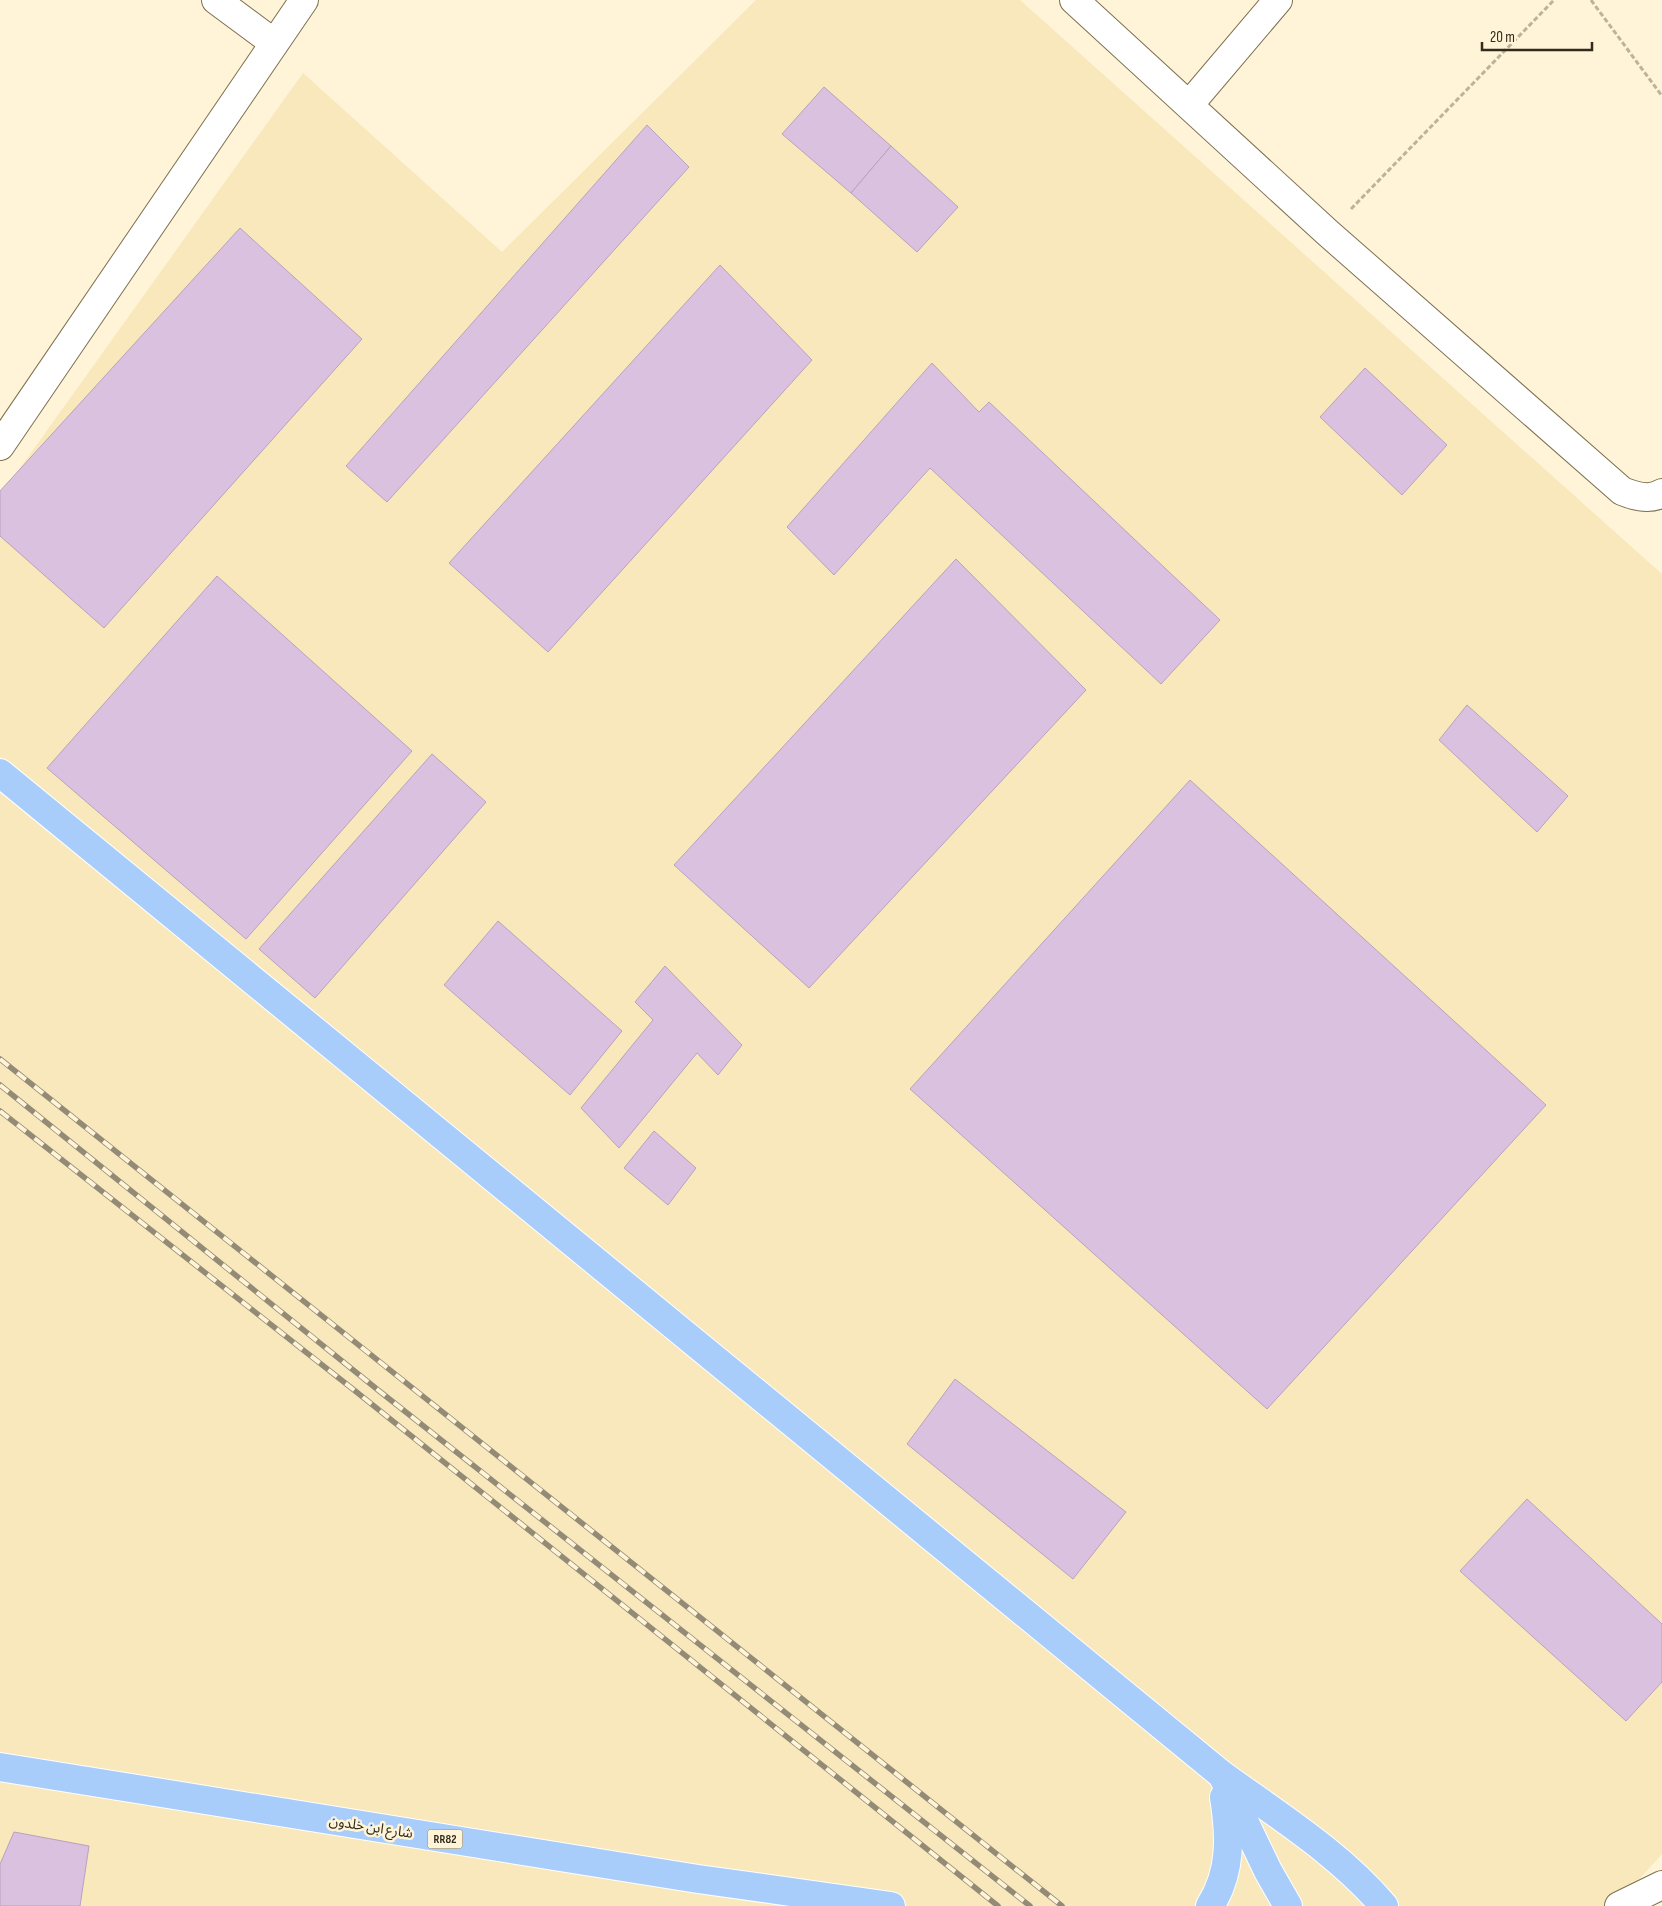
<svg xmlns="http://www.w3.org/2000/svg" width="1662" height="1906" font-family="'Sofia Sans Condensed','Noto Sans Arabic',sans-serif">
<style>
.built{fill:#f8e8bc}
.building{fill:#dac1df;stroke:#baa1be}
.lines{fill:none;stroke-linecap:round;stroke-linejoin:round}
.minor-casing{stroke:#7d7150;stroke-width:30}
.major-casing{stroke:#fff;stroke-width:30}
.path{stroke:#bcb39b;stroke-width:3;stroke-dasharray:5 2.5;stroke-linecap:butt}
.minor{stroke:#fff;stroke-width:28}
.major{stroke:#a9cdfa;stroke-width:28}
.rail-casing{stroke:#938b76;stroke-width:5.5}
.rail{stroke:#fff4d7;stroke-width:4;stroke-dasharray:11;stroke-linecap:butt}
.labels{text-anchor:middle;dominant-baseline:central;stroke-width:5;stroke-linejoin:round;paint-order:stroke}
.shield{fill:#fff4d7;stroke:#6e6755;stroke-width:1}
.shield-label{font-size:12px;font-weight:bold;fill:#302b1d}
.street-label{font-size:14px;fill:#302b1d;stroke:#fff4d7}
</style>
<rect width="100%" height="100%" fill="#fff4d7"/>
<polygon class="built" points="756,0 1020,0 1662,574 1662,1854 1615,1906 0,1906 0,496 303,73 502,252"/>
<g class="building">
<polygon points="824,87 891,146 851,193 782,134"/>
<polygon points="647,125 689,167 387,502 346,466"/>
<polygon points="891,146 958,207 917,252 851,193"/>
<polygon points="240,228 362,339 104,628 0,536 0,491"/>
<polygon points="720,265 812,360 548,652 449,563"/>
<polygon points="932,363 979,412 989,402 1220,620 1161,684 930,468 834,575 787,527"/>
<polygon points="1365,368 1447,445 1402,495 1320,417"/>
<polygon points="956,559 1086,690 809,988 674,865"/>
<polygon points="217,576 412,751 246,939 47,768"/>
<polygon points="1467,705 1568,796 1537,832 1439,740"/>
<polygon points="432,754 486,802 315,998 259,949"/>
<polygon points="1190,780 1546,1105 1267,1409 910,1089"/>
<polygon points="498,921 622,1031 570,1095 444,985"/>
<polygon points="665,966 742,1045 718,1075 697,1053 619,1148 581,1108 653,1020 635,1002"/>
<polygon points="654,1131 696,1168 668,1205 624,1168"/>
<polygon points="955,1379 1126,1512 1073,1579 907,1444"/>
<polygon points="1527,1499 1662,1624 1662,1682 1626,1721 1460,1571"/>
<polygon points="14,1832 89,1846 80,1906 0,1906 0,1864"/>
</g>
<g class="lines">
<g class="minor-casing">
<g id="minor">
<polyline points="216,0 274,43"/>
<path d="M1074,0L1328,233L1622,491C1634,496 1650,501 1662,493"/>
<polyline points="1189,105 1278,0"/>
<polyline points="0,446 304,0"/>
<polyline points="1619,1906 1662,1885"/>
</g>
</g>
<g class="major-casing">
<g id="major">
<path d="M0,773L1221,1774C1277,1815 1338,1852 1384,1906"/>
<polyline points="0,1767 698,1879 891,1906"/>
<polyline points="1223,1777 1268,1871 1288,1906"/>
<path d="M1210,1906C1232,1872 1230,1835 1224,1797"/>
</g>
</g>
<g class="path">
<polyline points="1591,0 1662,96"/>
<polyline points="1351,209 1554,0"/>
</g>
<use href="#minor" class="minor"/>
<use href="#major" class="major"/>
<g class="rail-casing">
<g id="rail">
<polyline points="0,1059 1062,1906"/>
<polyline points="0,1085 378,1390 1030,1906"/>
<polyline points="0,1111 354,1390 998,1906"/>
</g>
</g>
<use href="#rail" class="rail"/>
</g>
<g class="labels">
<rect class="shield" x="427.5" y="1829.5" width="35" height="19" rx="4"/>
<g class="shield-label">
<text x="445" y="1839">RR82</text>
</g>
<g class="street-label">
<text transform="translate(371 1827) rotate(9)">شارع ابن خلدون</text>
</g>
</g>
<path d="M1482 42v8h110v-8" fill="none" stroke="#302b1d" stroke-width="2.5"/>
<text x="1490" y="42" font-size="15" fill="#302b1d" stroke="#fff4d7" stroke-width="4" paint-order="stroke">20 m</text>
</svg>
